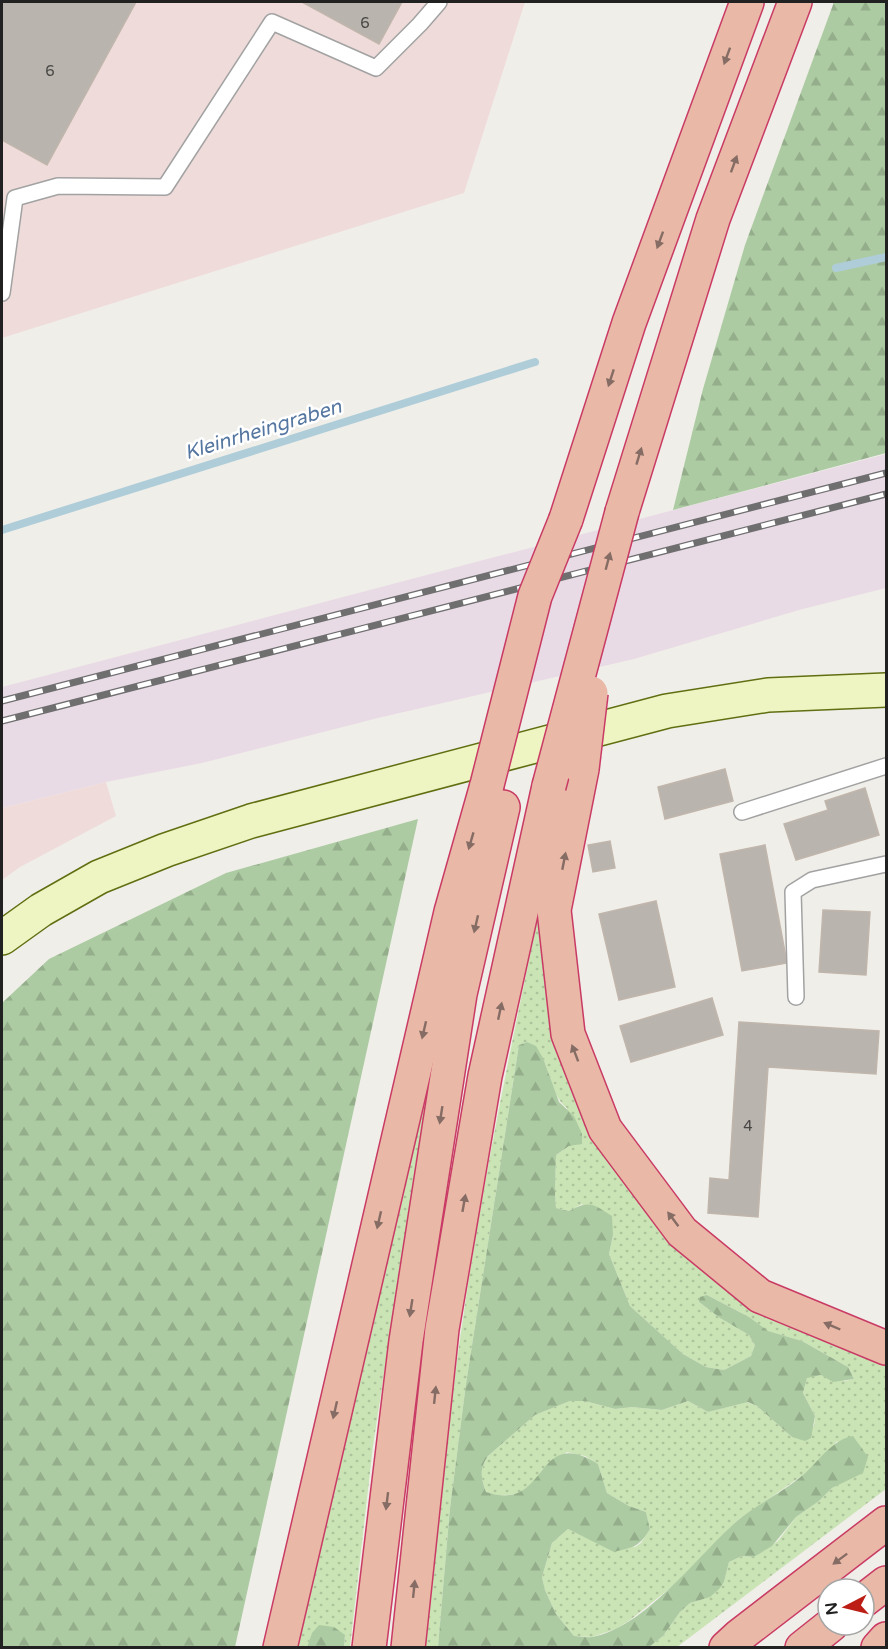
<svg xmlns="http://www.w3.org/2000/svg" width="888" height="1649" font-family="'Varela Round',sans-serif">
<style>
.commercial{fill:#efdcda}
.railway{fill:#e9dbe5}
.grass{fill:url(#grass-dots)}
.forest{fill:url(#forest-firs)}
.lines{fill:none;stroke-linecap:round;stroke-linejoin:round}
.stream{stroke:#aecdd9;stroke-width:8}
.building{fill:#b9b4ae;stroke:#c0b6ac;stroke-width:1.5}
.service-casing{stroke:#a2a2a2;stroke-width:18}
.secondary-casing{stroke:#606f11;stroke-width:36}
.trunk-casing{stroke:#c93b65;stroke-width:36}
.service{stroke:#fff;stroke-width:15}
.secondary{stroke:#eff4c3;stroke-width:33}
.trunk{stroke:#e9b8a7;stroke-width:33}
.rail-casing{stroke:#6f6f6f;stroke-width:7}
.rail{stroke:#fff;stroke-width:4.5;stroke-dasharray:14;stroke-linecap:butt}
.trunk-bridge-casing{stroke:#c93b65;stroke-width:36;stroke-linecap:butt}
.trunk-bridge{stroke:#e9b8a7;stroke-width:33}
.oneway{fill:#856c64}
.labels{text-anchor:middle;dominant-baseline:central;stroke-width:5;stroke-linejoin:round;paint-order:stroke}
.number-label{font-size:15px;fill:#474644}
.water-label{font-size:20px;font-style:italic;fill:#5476a0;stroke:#fff}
</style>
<defs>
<pattern id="grass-dots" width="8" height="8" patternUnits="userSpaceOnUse" patternTransform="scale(1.5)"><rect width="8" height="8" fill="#cae4b5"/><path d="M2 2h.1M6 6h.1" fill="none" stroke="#adc39b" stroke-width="1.8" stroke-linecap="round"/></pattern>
<pattern id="forest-firs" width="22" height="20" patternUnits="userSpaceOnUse" patternTransform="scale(1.5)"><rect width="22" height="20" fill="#accba2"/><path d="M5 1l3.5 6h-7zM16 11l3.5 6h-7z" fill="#94ae8b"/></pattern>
</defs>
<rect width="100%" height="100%" fill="#f0eee9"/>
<g class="commercial">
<polygon points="2,2 525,2 464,193 2,338"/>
<polygon points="106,782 116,816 20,867 2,880 2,808"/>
</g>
<polygon class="railway" points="886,454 886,588 799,610 634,659 378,718 202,763 106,782 2,808 2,687"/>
<g class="grass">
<path d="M538,917L542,918L544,975L551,1028L563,1069L613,1168L642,1206L672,1238L886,1359V1489L677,1647H649L663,1636L680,1612L690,1603L709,1597L724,1582L729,1562L742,1556L754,1557L778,1541L796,1517L819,1501L832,1488L857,1474L837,1441L829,1451L803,1475L738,1520L679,1581L630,1620L616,1629L592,1637L574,1636L556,1614L545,1590L542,1577L552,1543L568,1529L583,1536L635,1547L641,1543L650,1529L646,1512L629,1506L607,1493L598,1464L585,1456L567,1452L542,1470L533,1484L518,1494L497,1496L486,1492C481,1478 479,1469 488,1456L535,1415L570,1401H585L615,1409L632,1407L662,1410L688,1401L708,1412L747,1402L757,1406L792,1437L814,1426L815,1416L803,1393L807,1377L821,1375L845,1381L854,1379L848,1367L802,1341L767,1331L749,1317L707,1295L699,1302L720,1318L749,1335L755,1345L751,1356L724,1370L706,1367L683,1354L630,1306L609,1254L613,1235L582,1204L569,1211L556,1208L555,1193L556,1155L569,1146L567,1108C546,1092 552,1053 527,1042L519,1045L466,1384L450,1508L438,1647L425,1648C436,1524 450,1401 469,1278C488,1157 513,1037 538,917Z"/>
<polygon points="427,1080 428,1085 373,1446 350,1647 344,1647 345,1635 312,1634 307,1647 293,1648"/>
</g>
<g class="forest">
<polygon points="834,2 886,2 886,453 673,510 703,389 745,245"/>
<polygon points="418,819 235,1647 2,1647 2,1003 49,959 226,873"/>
<path d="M527,1042L536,1046L543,1058L559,1102L574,1116L582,1134V1144L569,1146L556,1155L555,1193L556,1208L569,1211C590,1200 593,1204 612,1216L613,1235L609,1254L630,1306L683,1354L706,1367L724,1370L751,1356L755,1345L749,1335L720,1318L699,1302L700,1297L707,1295L749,1317L768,1331L802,1341L848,1367L854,1379L833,1382L821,1375L807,1378L803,1393L815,1416L811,1438L805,1441L792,1437L757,1406L748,1402L708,1412L688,1401L662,1410L632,1407L615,1409L585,1401H570L535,1415L488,1456C479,1469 481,1478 486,1492C550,1514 533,1423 598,1464L607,1493L629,1506L646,1512L650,1529C639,1547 634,1547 614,1552L568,1529L552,1543L542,1577L545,1590L556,1614L574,1636C580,1636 587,1638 592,1637C645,1628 698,1555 737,1521C757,1504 784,1492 804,1474C819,1461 833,1439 853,1436L868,1457L863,1473L832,1488L819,1501L796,1517L772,1546L754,1557L742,1556L729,1562L724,1582L719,1589L710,1597L690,1603L680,1612L663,1636L649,1647H438L450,1508L466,1384L519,1045Z"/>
<polygon points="319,1625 334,1627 345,1635 344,1647 307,1647 312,1633"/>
</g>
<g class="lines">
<g class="stream">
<polyline points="836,268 886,257"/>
<polyline points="2,530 535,362"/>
</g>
</g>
<g class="building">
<polygon points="2,2 136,2 47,165 2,140"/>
<polygon points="302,2 402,2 379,44"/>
<polygon points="725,769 733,801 665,819 658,787"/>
<polygon points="865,788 879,835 796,860 784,824 828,810 825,801"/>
<polygon points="610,841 615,868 593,872 588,845"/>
<polygon points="765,845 787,963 742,971 720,854"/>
<polygon points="656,901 675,987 619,1000 599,914"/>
<polygon points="823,910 870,912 866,975 819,972"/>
<polygon points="712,998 723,1035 631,1062 620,1026"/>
<polygon points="739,1022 879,1031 876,1074 768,1067 758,1217 708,1213 710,1178 729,1180"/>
</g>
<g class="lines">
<g class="service-casing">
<g id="service">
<polyline points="2,293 15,198 58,186 165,187 272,22 376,68 420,24 439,2"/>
<polyline points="742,812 886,766"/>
<polyline points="796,997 793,892 812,880 886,864"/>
</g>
</g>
<g class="secondary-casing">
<polyline id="secondary" points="2,938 41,910 99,877 166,850 251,821 667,711 768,695 886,690"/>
</g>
<g class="trunk-casing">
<g id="trunk">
<polyline points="622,512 713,219 795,2"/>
<polyline points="566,519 629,323 747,2"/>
<polyline points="582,769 554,910 568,1034 605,1129 682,1232 760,1296 886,1348"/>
<polyline points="864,1600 886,1583"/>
<polyline points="280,1648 451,912 487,785"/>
<polyline points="369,1648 406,1341 460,994 503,807"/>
<polyline points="408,1648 442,1329 485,1076 549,786"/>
<polyline points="726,1648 739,1636 886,1523"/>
<polyline points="802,1648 831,1625"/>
<polyline points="878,1648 886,1639"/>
</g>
</g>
<use href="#service" class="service"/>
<use href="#secondary" class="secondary"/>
<use href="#trunk" class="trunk"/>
<g class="rail-casing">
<g id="rail">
<polyline points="2,701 886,473"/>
<polyline points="2,721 886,494"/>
</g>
</g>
<use href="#rail" class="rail"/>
<g class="trunk-bridge-casing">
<g id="trunk-bridge">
<polyline points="582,769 591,693"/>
<polyline points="487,785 535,596 566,519"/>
<polyline points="549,786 622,512"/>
</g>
</g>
<use href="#trunk-bridge" class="trunk-bridge"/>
</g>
<defs><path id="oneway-solid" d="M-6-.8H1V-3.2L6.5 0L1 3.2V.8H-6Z" transform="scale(1.5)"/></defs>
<g class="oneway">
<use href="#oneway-solid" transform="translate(727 56) rotate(110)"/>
<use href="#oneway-solid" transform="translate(734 164) rotate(-70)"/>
<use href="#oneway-solid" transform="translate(660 240) rotate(110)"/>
<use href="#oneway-solid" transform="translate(611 378) rotate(108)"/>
<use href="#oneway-solid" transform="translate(639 456) rotate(-73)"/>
<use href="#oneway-solid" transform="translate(608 561) rotate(-75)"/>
<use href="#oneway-solid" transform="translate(471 841) rotate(106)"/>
<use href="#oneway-solid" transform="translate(564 861) rotate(-79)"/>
<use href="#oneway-solid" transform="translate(476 924) rotate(103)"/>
<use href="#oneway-solid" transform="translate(500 1011) rotate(-78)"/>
<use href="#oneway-solid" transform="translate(424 1030) rotate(103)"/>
<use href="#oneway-solid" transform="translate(575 1053) rotate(-111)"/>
<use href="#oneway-solid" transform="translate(441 1115) rotate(99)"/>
<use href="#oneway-solid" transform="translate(464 1203) rotate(-80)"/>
<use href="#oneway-solid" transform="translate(673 1219) rotate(-127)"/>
<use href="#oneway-solid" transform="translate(379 1220) rotate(103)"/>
<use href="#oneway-solid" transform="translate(411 1308) rotate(99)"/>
<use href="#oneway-solid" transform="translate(832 1326) rotate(-157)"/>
<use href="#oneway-solid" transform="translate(435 1395) rotate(-84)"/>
<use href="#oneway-solid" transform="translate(335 1410) rotate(103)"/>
<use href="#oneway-solid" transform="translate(387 1501) rotate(97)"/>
<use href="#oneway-solid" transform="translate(840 1559) rotate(143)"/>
<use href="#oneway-solid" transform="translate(414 1589) rotate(-84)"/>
</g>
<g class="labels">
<g class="number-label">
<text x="365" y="23">6</text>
<text x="50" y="71">6</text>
<text x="748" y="1126">4</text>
</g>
<g class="water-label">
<text transform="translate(263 430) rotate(-17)">Kleinrheingraben</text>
</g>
</g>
<rect width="888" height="1649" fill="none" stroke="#212121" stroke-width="6"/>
<g transform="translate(846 1607) rotate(263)"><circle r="28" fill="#ffffff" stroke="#a6a6a6" stroke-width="1.5"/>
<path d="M0-4.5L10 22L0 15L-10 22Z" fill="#bc1e16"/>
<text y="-9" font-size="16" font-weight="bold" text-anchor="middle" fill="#212121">N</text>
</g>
</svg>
